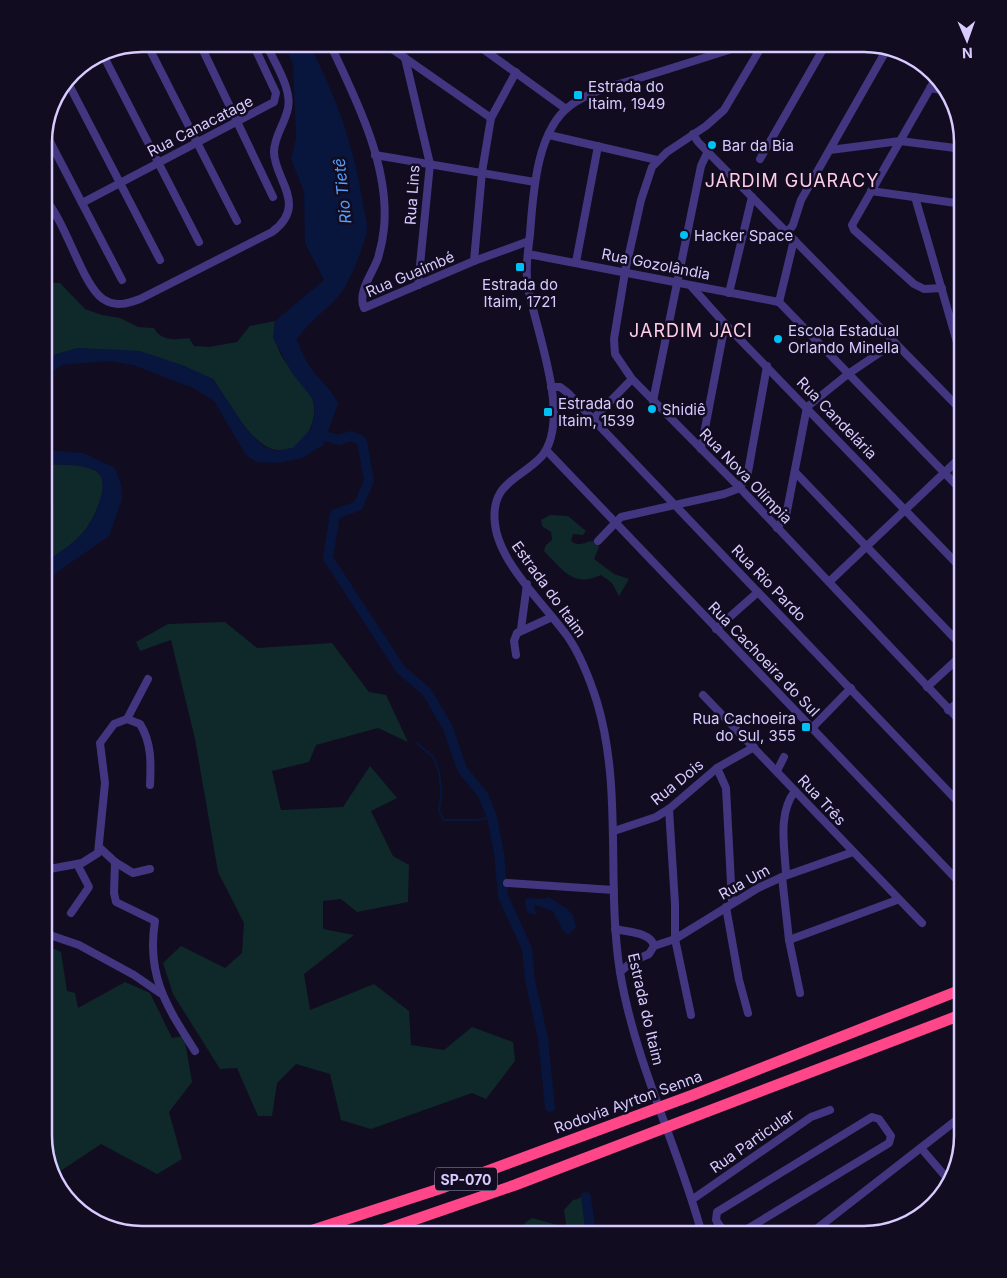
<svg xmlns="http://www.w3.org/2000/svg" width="1007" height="1278" font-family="Inter,sans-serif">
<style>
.green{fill:#0f282a}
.water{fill:#08153d}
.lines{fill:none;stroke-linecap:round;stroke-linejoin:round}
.stream{stroke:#08153d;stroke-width:2}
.river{stroke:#08153d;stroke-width:10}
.minor{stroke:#423680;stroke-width:8}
.highway{stroke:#ff4689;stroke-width:11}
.poi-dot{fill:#00c1f6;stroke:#120c20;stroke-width:2}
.labels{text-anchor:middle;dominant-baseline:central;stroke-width:5;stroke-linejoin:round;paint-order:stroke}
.shield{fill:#120c20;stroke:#9c92bc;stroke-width:1}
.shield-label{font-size:14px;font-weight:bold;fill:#d7cbff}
.poi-label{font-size:15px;fill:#d7cbff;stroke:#120c20;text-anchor:start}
.street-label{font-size:15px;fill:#d7cbff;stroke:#120c20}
.water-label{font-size:16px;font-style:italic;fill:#599fff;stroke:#120c20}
.quarter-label{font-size:18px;letter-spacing:1px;fill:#ffcde7;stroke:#120c20}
.rim{fill:none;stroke:#d7cbff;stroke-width:2.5}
</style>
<rect width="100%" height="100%" fill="#120c20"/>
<g class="green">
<polygon points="44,227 52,242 44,264"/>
<path d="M44,273L54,283H60L85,309L102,315L120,318L138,327L154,328C161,341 175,340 189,338L194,346L209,347L237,342L250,326L275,321C271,360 297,369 312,398C319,414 309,440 293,448C290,449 285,449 282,450C254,454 228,399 213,379L78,348L44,358Z"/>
<path d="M44,464C60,465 78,463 94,470C114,479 95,516 86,529C75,543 59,553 44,563Z"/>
<path d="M550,515L568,516L586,531L583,535L573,534L571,541C580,548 585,541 593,541L599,547L594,559L614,574L629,579L619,596L612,583L601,575C573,588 563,570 544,551L546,545L552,540L551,532L542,526L541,520Z"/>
<polygon points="225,622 257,648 332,643 369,692 386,695 408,742 378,728 316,745 309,762 272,771 281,810 343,807 370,766 397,798 371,811 393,856 409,865 408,902 357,912 341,899 323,901 323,929 354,935 304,974 310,1010 374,984 409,1011 411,1045 444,1050 472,1027 513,1042 515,1061 486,1099 472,1093 371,1129 341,1120 330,1074 296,1064 277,1083 272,1116 258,1116 237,1068 220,1069 173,994 163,963 181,946 225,968 242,953 244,923 218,872 195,739 171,640 140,651 136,642 168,624"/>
<polygon points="44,941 50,947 61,952 67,991 75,993 78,1008 125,982 150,993 172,1038 184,1036 192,1082 169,1112 182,1159 157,1174 101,1144 56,1174 44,1135"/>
<path d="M582,1196C593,1208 593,1218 591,1234H515L526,1222L532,1218L564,1227L566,1224L564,1210L573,1200L578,1199Z"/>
</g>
<g class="water">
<path d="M284,44H309C335,93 353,143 362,198C363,208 367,219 367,228C366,243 350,280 342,292C329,309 311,319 297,339C301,352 308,366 317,376C327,387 332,390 338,404L323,445L303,458L278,463L256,462L246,455L214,401L193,388L133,365L109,361L62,365L44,378V358L78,348L140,351L182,365L213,379L247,430L263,446L275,451L293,448L311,429L315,411L312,398L292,373L273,338L275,321L324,280L305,243L304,192L291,159L296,139L293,64Z"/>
<path d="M44,450L83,453L115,468L121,484L122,499L109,536L56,573L45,591L44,607V563C59,553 75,543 86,529C95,516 114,479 94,470C78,463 60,465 44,464Z"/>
<polygon points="549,897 567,909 573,915 576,927 568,935 562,929 553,911 534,905 536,915 527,912 525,902 527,898 544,899"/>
</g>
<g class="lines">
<path class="stream" d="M417,743C422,748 428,752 432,756C442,768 442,797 439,811L444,820H477L492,817"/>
<g class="river">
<polyline points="321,435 339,440 351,436 362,441 369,481 358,506 335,514 328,558 401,670 427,692 448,728 462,769 483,795 492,817 499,853 503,896 527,949 530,980 543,1038 550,1107"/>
<polyline points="586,1197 591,1234"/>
</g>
<g class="minor">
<polyline points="147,44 237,221"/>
<polyline points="200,44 273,197"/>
<path d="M330,44C356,99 390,166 384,228C383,239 381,248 378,258C373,273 357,292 364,308L474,261L529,241"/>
<polyline points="385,44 491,118"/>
<polyline points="476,44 566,109"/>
<polyline points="763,44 724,110 706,126 667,152 652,167 641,200 625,272 614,339 615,354 632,379 740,488 963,724"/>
<polyline points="102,53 199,242"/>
<polyline points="405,58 430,164 418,285"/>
<polyline points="936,78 852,225 854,230 914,284 924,289 942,288"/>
<polyline points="67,81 160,260"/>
<polyline points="930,88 948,91"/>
<polyline points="45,132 122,280"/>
<polyline points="693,134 698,142 963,412"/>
<polyline points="549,135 657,160"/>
<polyline points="830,150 900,141 963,149"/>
<polyline points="375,155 535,182"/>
<polyline points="760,159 826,44"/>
<polyline points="871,191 963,204"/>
<polyline points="915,197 963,363"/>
<path d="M44,198C66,221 82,285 103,299C115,307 127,304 140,299L272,232C309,205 274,179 274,152C274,136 285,124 288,108C292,88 274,62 266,44"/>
<polyline points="82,203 274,102 276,93 253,44"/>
<polyline points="787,233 793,225 801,200 887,49"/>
<polyline points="528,254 779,302"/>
<polyline points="474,261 482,172 491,118 516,72"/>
<polyline points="576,262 598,146"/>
<polyline points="691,286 725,324 963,570"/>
<polyline points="729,293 752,197"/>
<polyline points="779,302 963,492"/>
<polyline points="779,302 794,240"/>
<polyline points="551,387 560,387 568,393 963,807"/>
<polyline points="653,401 701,166 708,151"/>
<polyline points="593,419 632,379"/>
<polyline points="701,449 725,324"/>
<polyline points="547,451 963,886"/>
<polyline points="795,472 963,647"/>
<polyline points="777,528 786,516 807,407 848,374 894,343"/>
<polyline points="598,541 621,517 724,494 740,488 748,472 767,366"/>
<polyline points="829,582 963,455"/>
<polyline points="521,629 527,584"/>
<polyline points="716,629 758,592"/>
<polyline points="516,655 514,641 517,633 552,617"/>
<polyline points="927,687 963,654"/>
<polyline points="703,695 922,923"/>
<polyline points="948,710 963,699"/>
<path d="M127,719L140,724C152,743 151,764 150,785"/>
<polyline points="812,728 851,688"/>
<polyline points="717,768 726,788 732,903"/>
<polyline points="777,771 784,757"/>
<polyline points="669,809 675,904 675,939 691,1015"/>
<polyline points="614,831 656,817 669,809 717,768 754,747"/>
<path d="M100,848L115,862L114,893L116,902L155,921C146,976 167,1007 195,1051"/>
<polyline points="115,862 133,873 150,869"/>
<polyline points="44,870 82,863 98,853 105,783 100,743 114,724 127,719 148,679"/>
<path d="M786,875C785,848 777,814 795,791"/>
<polyline points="782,877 789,940 800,993"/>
<polyline points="507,883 614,890"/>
<polyline points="726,907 739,980 748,1013"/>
<polyline points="71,913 89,887 77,864"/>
<path d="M615,929C627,932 651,932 654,946L649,954L633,961L620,972"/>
<polyline points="44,933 79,945 134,975 160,993"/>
<polyline points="789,940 897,900"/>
<polyline points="654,946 675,939 758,888 782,877 853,852"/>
<polyline points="921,1148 951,1183"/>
<polyline points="693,1199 811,1117 830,1110"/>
<polyline points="914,1219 927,1210"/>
<path d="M702,1234C678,1146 635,1063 620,972C606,884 623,788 597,702C590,680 581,656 568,637C545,605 499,563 495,524C490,482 520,480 542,456C572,418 536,332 528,287C525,270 528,252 530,234C533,195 536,130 571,105C593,89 621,84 646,76C679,66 713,55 747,44"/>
<polyline points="725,1234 716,1220 717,1212 872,1117 879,1119 891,1136 889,1143 739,1234"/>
<polyline points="810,1234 963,1115"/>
</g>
<g class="highway">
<polyline points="301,1234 439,1189 693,1095 963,989"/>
<polyline points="373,1234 515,1185 963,1014"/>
</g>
</g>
<g class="poi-dot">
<rect x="573" y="90" width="10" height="10" rx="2.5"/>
<circle cx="712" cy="145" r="5"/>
<circle cx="684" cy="235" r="5"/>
<rect x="515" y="262" width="10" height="10" rx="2.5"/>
<circle cx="778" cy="339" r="5"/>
<circle cx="652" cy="409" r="5"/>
<rect x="543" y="407" width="10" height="10" rx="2.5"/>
<rect x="801" y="722" width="10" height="10" rx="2.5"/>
</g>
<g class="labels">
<rect class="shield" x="435" y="1167.5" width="62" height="23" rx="4"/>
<g class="shield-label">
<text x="466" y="1179">SP-070</text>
</g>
<g class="poi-label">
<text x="588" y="86">Estrada do<tspan x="588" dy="17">Itaim, 1949</tspan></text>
<text x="722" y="145">Bar da Bia</text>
<text x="694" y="235">Hacker Space</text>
<text x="520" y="284" text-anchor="middle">Estrada do<tspan x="520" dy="17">Itaim, 1721</tspan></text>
<text x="788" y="330">Escola Estadual<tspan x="788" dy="17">Orlando Minella</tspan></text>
<text x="558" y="403">Estrada do<tspan x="558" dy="17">Itaim, 1539</tspan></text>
<text x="662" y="409">Shidiê</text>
<text x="796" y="718" text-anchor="end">Rua Cachoeira<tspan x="796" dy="17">do Sul, 355</tspan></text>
</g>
<g class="street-label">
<text transform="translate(200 126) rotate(-27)">Rua Canacatage</text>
<text transform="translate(412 195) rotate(-86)">Rua Lins</text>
<text transform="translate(656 264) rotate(11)">Rua Gozolândia</text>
<text transform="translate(410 274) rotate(-23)">Rua Guaimbé</text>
<text transform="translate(837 418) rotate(46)">Rua Candelária</text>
<text transform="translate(746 476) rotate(46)">Rua Nova Olímpia</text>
<text transform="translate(769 583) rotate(46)">Rua Rio Pardo</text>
<text transform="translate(549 589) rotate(54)">Estrada do Itaim</text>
<text transform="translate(764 659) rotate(46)">Rua Cachoeira do Sul</text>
<text transform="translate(677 782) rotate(-39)">Rua Dois</text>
<text transform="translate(822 800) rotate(47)">Rua Três</text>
<text transform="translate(744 882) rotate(-29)">Rua Um</text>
<text transform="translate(646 1009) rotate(77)">Estrada do Itaim</text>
<text transform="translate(628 1102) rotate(-20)">Rodovia Ayrton Senna</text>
<text transform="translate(752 1141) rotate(-35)">Rua Particular</text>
</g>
<g class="water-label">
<text transform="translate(342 191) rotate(-96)">Rio Tietê</text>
</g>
<g class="quarter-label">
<text x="792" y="180">JARDIM GUARACY</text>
<text x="691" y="330">JARDIM JACI</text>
</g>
</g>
<path d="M0 0H1007V1278H0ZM142 52H864A90 90 0 0 1 954 142V1136A90 90 0 0 1 864 1226H142A90 90 0 0 1 52 1136V142A90 90 0 0 1 142 52Z" fill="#120c20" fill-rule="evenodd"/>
<path class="rim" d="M142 52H864A90 90 0 0 1 954 142V1136A90 90 0 0 1 864 1226H142A90 90 0 0 1 52 1136V142A90 90 0 0 1 142 52Z"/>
<g transform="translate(967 40) rotate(178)" stroke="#120c20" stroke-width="4" paint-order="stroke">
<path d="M0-4L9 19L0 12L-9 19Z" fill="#d7cbff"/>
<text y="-8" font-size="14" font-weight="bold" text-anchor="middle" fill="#d7cbff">N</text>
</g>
</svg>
